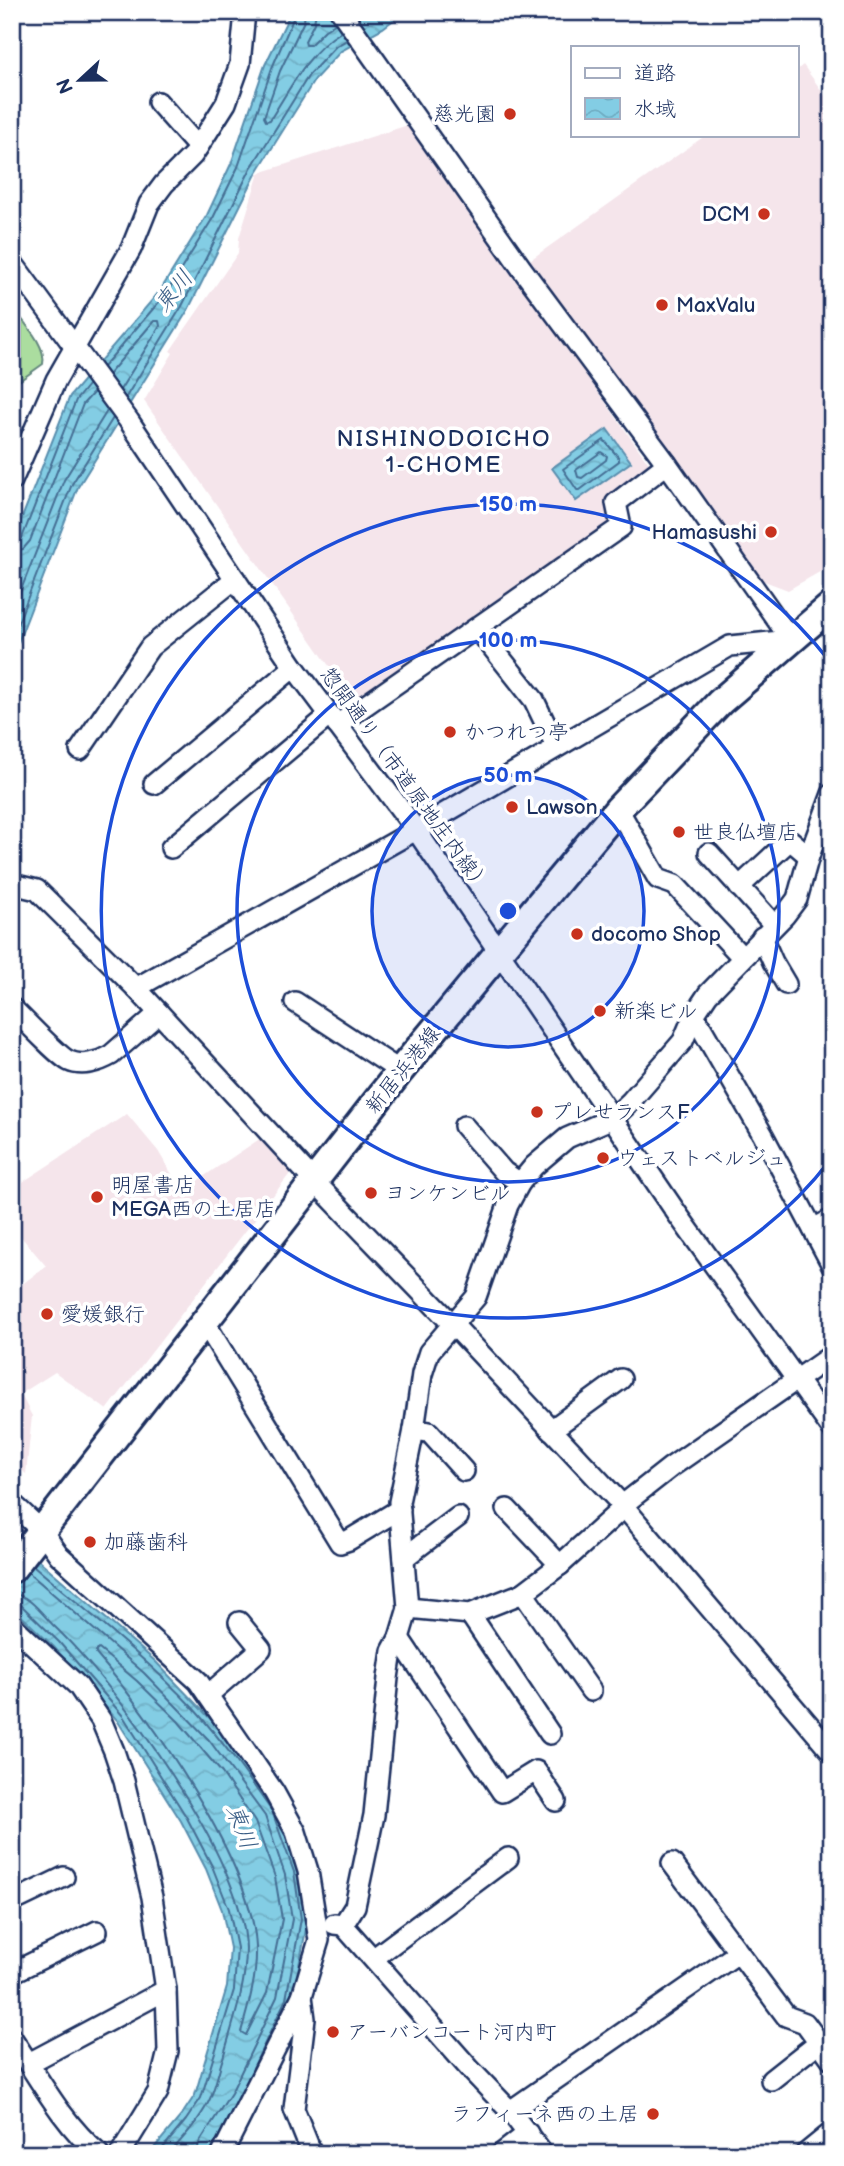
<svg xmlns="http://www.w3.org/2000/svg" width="844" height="2166" font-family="'Balsamiq Sans','Klee One',sans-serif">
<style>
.built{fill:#f5e5eb}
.green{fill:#abdd9f;stroke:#63867e;stroke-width:2}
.water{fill:url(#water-waves);stroke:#598eae;stroke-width:2}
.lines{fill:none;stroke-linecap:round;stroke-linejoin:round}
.shore{stroke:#456e94;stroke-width:2}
.minor-casing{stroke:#1b2f5e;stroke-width:24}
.major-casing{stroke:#1b2f5e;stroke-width:32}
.minor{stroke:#fff;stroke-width:19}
.major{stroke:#fff;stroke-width:26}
.ring{fill:none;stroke:#1d4ed8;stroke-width:3.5}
.poi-dot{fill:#c8321e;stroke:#fff;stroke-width:2.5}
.labels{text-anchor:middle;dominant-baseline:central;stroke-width:7;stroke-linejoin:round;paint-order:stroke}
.poi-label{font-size:21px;fill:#1b2f5e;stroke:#fff;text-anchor:start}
.street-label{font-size:21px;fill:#1b2f5e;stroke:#fff}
.water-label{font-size:23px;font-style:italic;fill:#3a5e86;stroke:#fff}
.neighbourhood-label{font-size:23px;letter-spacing:2px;fill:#1b2f5e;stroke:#fff}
.centre{fill:#1d4ed8;stroke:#fff;stroke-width:3.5}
.ring-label{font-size:21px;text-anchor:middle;font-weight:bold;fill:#1d4ed8;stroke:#fff;stroke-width:7;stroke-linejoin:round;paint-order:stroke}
</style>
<defs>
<pattern id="water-waves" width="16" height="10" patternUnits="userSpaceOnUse" patternTransform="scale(1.75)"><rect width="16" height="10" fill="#83cde4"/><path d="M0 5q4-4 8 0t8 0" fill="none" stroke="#71b0c6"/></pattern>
</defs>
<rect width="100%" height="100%" fill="#fff"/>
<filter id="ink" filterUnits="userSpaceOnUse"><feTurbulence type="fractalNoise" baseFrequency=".0143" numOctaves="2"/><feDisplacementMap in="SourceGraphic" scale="14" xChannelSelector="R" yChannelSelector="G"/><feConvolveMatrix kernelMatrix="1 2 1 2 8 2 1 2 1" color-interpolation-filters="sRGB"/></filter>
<g filter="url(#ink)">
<g class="built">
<polygon points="803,65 832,105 832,565 788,590 759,579 639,408 530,260 706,135 797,135 797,70"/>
<polygon points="408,125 650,465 607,501 611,527 355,703 144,401 173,353 170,351 238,253 239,238 259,173"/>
<polygon points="127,1114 158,1151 182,1191 261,1138 292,1171 107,1410 55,1372 22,1393 21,1395 32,1416 26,1474 12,1461 12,1292 46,1266 12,1226 12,1189"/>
</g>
<path class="green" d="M12,307C23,322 47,345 43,364L12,386Z"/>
<g class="water">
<polygon points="291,12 404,12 383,28 341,51 315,79 257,172 188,310 78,487 12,658 12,543 70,396 160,291 207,215 231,164 265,65"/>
<polygon points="607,429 631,462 576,501 552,468"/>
<polygon points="12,1537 155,1661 221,1730 279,1809 301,1871 308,1919 292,2002 245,2101 211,2154 149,2154 181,2116 195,2095 204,2064 227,1987 230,1948 222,1910 206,1869 181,1821 117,1720 54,1647 12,1607"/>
</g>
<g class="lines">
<g class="shore">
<path d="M305,12L304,21L280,71L264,117L266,121L270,120C289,90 309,50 341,32"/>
<polyline points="316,12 314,23 305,41 306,45 310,45 325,30 335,24"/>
<polyline points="103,367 165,295 213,218 238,167 272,68 296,12"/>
<polyline points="109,374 154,321 159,321 160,326 120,390"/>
<polyline points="126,397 182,306 251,168 309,75 336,46 347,40"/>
<polygon points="604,440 619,458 619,461 580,490 577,490 563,469"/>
<polygon points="601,452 607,456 606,460 582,478 578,477 576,470"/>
<polyline points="12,543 18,542 22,538 76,400 88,385"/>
<polyline points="12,551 23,549 30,541 83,404 94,392"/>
<polyline points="12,613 64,480 107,411"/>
<polyline points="12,638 72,484 113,418"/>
<path d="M34,1566C87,1612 144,1656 193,1708C222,1740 247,1775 271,1810"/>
<polyline points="28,1572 144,1673 209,1740 265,1816 285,1875 292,1919 277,1997 231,2093 199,2143 197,2154"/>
<path d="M12,1594C29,1594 42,1614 53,1625C117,1686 245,1860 246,1949C246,1987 233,2022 223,2058C218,2072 215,2090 208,2103C198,2122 183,2138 169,2154"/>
<polyline points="12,1602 20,1604 59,1642 123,1716 187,1818 212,1866 229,1909 237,1948 234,1990 201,2098 186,2120 158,2154"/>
<path d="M99,1649L137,1681L178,1721L222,1773L255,1822L275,1877L282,1919L267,1993L246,2035L241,2032C249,2004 257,1977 256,1947C253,1863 151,1717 96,1654V1651Z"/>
<polyline points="253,2068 286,1999 301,1919 294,1872 273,1814"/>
</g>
<g class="minor-casing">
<g id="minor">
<polyline points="158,102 198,147"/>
<polyline points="12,262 129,421 294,667 416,830 678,1215 832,1429"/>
<polyline points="12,481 56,380 131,249 149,204 164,184 193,155 226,103 240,64 245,12"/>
<polyline points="477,628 534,700 556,746"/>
<polyline points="337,725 621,527 616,503 667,464"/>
<polyline points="80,750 150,647 235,579"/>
<polyline points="154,784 294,667"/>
<polyline points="618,809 658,879 675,885 742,957"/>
<polyline points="171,848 330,715"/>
<polyline points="709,853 774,925"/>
<polyline points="12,884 37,890 136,988 315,1182 460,1332 624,1507 832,1752"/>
<polyline points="739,887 790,840 809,856"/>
<polyline points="762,937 773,962 786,984"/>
<polyline points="136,988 416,830 730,646 791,640 667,464 522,269 341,12"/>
<polyline points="295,1002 400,1071"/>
<path d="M12,1008C24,1019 58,1056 69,1061C82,1067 99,1062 111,1055L159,1013"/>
<polyline points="694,1015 763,1135 832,1265"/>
<polyline points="464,1126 504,1172 520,1183"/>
<polyline points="813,1229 832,1219"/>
<polyline points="205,1323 340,1543 349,1540 400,1509"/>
<polyline points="414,1430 429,1432 464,1471"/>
<polyline points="551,1430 621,1379"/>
<polyline points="12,1503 42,1531 59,1555 198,1681 274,1792 296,1832 308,1871 319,1940 302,1996 222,2154"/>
<polyline points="507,1509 560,1565"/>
<polyline points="404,1558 458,1517"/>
<polyline points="523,1593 591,1691"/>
<polyline points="408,1608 470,1614 523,1593 560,1565 624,1507 629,1500 671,1467 832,1355"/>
<polyline points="470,1614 550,1734"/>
<polyline points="12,1625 78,1686 101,1720 114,1751 124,1781 152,1897 166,1990 168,2051 158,2092 120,2154"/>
<polyline points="399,1638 502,1792 536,1771 556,1801"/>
<polyline points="208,1695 261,1649 239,1622"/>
<polyline points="672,1863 786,2016 805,2023 832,2060"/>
<polyline points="12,1902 64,1877"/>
<polyline points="334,1924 343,1925 469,2068 510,2111 543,2154"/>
<polyline points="343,1925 355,1906 374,1815 388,1678 392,1651 399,1638 408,1608 399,1502 414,1430 422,1374 429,1352 476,1297 508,1205 520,1183 534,1166 567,1138 613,1118 630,1102 683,1041 694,1015 708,994 785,915 797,899 809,856 832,794"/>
<polyline points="374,1958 508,1858"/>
<polyline points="12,1973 97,1931"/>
<polyline points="302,1996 305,2019 294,2109 312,2154"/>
<path d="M12,2038C38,2077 63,2124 99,2154"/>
<polyline points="29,2063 166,1990"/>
<polyline points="771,2080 819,2042"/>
<polyline points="510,2111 738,1953"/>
<polyline points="501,2154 528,2133"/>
<polyline points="805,2154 832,2132"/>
</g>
</g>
<g class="major-casing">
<polyline id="major" points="12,1569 400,1071 618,809 720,702 832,605"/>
</g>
<use href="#minor" class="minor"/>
<use href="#major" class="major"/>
</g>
</g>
<circle cx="508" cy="911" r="136" fill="#1d4ed8" fill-opacity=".12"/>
<g class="ring">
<circle cx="508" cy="911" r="136"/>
<circle cx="508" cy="911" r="271"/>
<path d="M831 1159A407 407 0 1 1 831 663"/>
</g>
<g class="poi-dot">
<circle cx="510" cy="114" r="7"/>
<circle cx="764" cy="214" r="7"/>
<circle cx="662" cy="305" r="7"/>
<circle cx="771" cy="532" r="7"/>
<circle cx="450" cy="732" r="7"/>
<circle cx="512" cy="807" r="7"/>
<circle cx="679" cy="832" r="7"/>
<circle cx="577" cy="934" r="7"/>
<circle cx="600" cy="1011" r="7"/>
<circle cx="537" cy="1112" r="7"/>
<circle cx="603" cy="1158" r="7"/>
<circle cx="371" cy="1193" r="7"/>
<circle cx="97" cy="1197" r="7"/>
<circle cx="47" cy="1314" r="7"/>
<circle cx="90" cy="1542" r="7"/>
<circle cx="333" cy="2032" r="7"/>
<circle cx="653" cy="2114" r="7"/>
</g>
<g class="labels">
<g class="poi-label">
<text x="496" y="114" text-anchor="end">慈光園</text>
<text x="750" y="214" text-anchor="end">DCM</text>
<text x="676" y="305">MaxValu</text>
<text x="757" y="532" text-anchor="end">Hamasushi</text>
<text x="464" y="732">かつれつ亭</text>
<text x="526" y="807">Lawson</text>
<text x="693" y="832">世良仏壇店</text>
<text x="591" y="934">docomo Shop</text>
<text x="614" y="1011">新楽ビル</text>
<text x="551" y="1112">プレせランスF</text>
<text x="617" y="1158">ウェストベルジュ</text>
<text x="111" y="1185">明屋書店<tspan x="111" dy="24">MEGA西の土居店</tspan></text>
<text x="385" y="1193">ヨンケンビル</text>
<text x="61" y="1314">愛媛銀行</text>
<text x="104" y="1542">加藤歯科</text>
<text x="347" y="2032">アーバンコート河内町</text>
<text x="639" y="2114" text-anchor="end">ラフィーネ西の土居</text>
</g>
<g class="street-label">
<text transform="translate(405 780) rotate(54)">惣開通り（市道原地庄内線）</text>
<text transform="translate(403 1070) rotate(-51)">新居浜港線</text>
</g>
<g class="water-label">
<text transform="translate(174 291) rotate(-51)">東川</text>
<text transform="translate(241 1827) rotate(69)">東川</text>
</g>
<g class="neighbourhood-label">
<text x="444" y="439">NISHINODOICHO<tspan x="444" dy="26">1-CHOME</tspan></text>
</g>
</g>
<circle cx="508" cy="911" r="10" class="centre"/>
<g class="ring-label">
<text x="508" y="511">150 m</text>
<text x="508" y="647">100 m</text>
<text x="508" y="782">50 m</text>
</g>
<rect width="844" height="2166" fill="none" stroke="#fff" stroke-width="42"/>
<rect x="21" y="21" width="802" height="2124" fill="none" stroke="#1b2f5e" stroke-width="2.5" filter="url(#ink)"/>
<rect x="571" y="46" width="228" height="91" fill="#ffffff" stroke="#a4acbf" stroke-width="2"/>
<rect x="585" y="68" width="35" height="10" fill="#ffffff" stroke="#a4acbf" stroke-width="2"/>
<text x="634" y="80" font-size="21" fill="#1b2f5e">道路</text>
<rect x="585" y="98" width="35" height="21" fill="url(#water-waves)" stroke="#a4acbf" stroke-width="2"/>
<text x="634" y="116" font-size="21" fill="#1b2f5e">水域</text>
<g transform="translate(80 80) rotate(248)" stroke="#ffffff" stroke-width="5" paint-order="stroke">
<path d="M0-5L12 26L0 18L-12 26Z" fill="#1b2f5e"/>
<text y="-10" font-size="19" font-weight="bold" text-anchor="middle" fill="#1b2f5e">N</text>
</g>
</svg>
